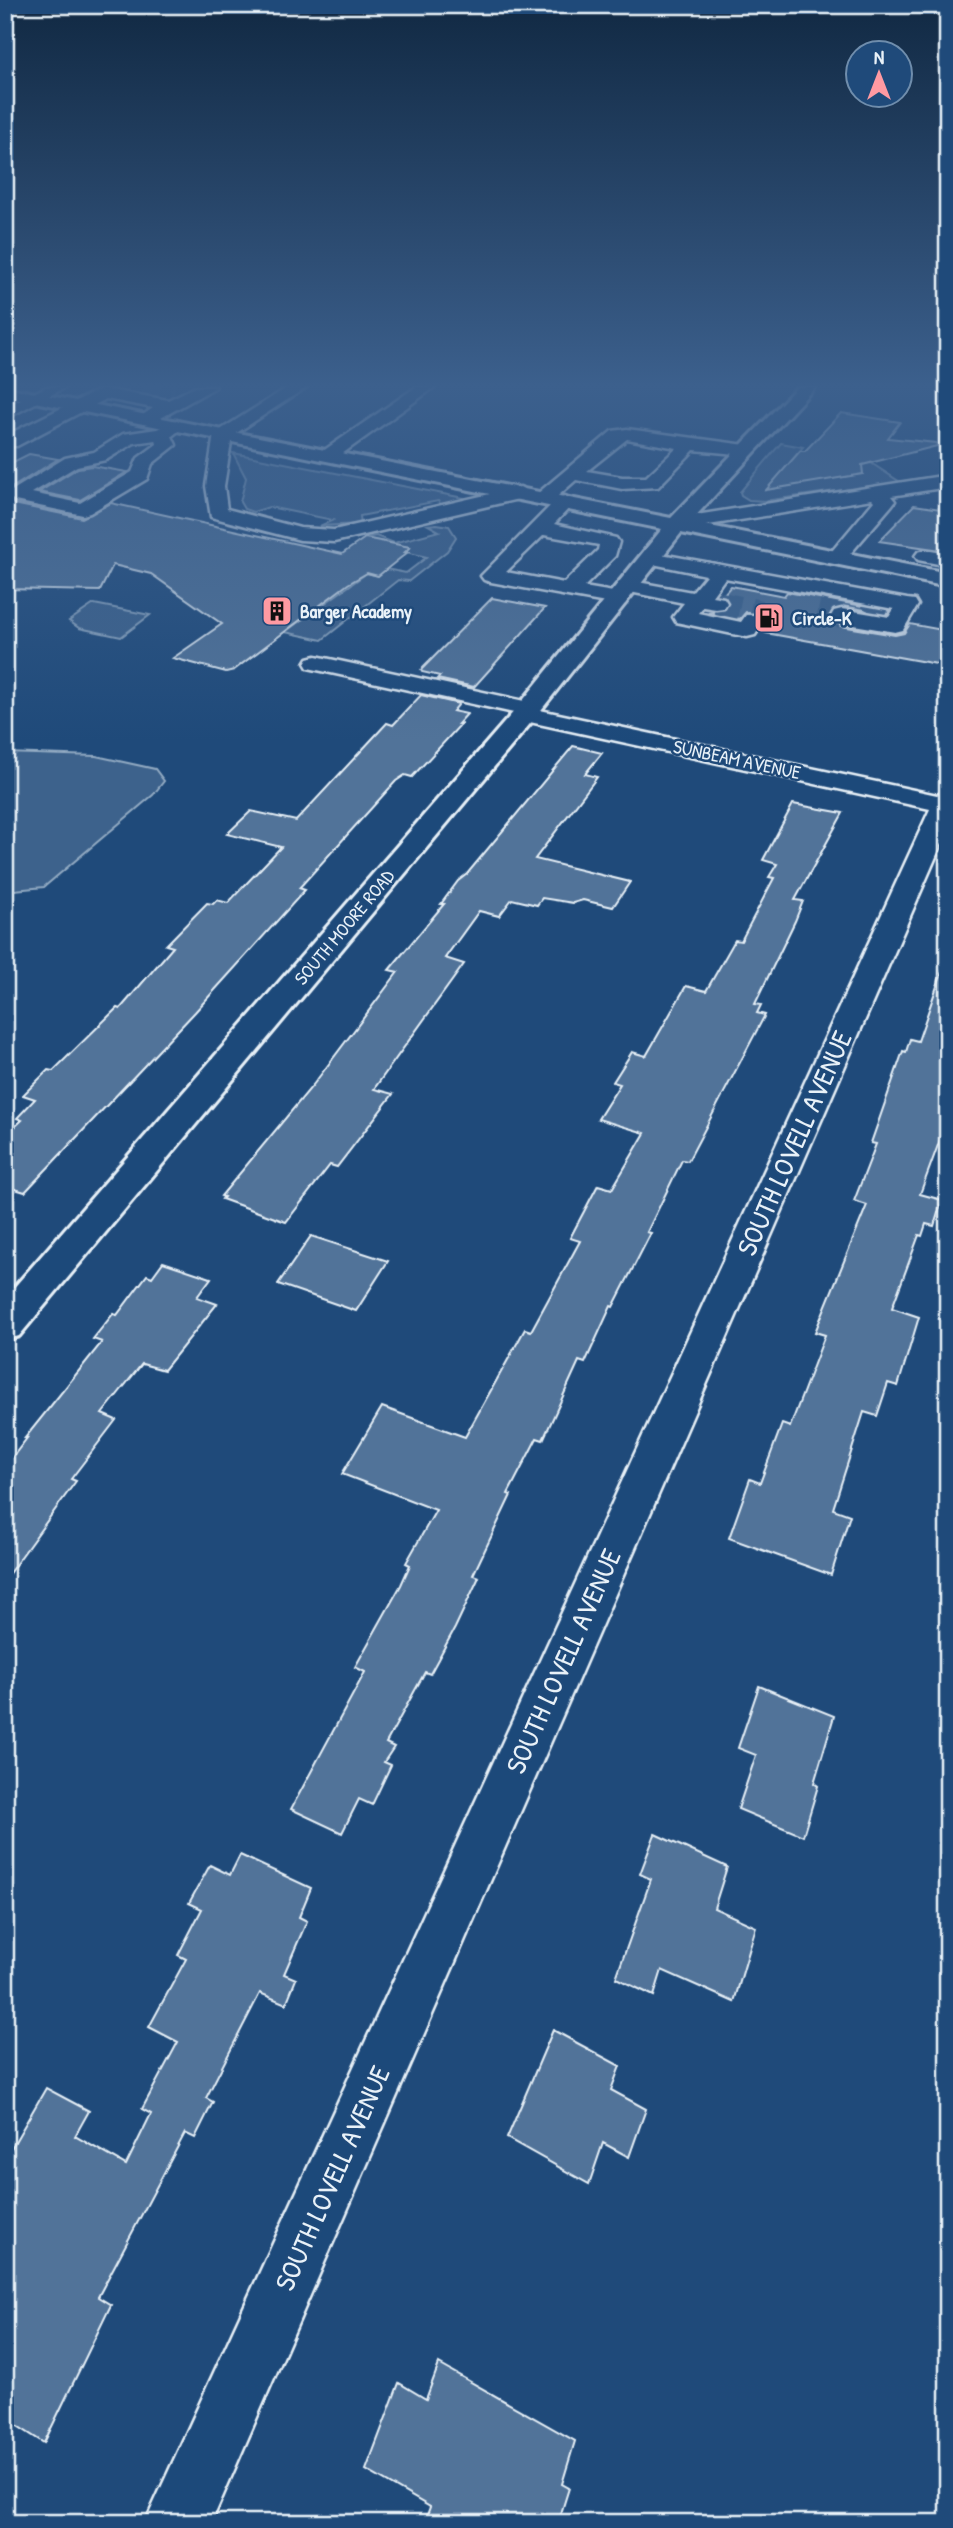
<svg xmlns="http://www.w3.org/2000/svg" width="953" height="2528" font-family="'Patrick Hand',sans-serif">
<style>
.green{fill:#3c628c;stroke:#92aac2;stroke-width:2}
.building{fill:#517399;stroke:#e8f1f8;stroke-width:2}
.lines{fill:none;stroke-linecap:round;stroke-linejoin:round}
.minor-tunnel-far1{stroke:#3d638d;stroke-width:18;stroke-dasharray:18 10;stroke-linecap:butt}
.minor-tunnel{stroke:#3d638d;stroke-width:24;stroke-dasharray:24 11;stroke-linecap:butt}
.minor-casing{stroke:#e8f1f8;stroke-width:5}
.major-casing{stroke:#e8f1f8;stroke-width:6}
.minor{fill:#1f4a7a;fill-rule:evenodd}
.major{fill:#1f4a7a;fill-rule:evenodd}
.labels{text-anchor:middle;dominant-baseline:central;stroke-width:5;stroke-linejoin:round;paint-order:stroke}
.far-poi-label{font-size:19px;font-weight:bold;fill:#e8f1f8;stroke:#1f4a7a;text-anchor:start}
.far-street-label{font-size:19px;fill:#e8f1f8;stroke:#1f4a7a}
.near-street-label{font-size:28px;fill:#e8f1f8;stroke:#1f4a7a}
</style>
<rect width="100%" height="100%" fill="#1f4a7a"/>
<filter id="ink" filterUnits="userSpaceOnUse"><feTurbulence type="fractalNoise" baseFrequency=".0143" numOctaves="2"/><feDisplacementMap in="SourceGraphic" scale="14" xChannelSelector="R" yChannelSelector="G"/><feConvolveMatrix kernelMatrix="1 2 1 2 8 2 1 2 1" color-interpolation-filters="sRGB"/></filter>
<g filter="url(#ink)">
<g class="green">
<polygon points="781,443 803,447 778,477 786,485 862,474 862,465 871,463 900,482 764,501 749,500 741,495 740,492"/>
<polygon points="233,453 474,500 442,506 438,501 360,516 361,524 320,526 333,520 269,507 253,512 244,509 240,502 246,478"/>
<polygon points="437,524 449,526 456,537 447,551 409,581 398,580 322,640 285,632 367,573 378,576 386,569 406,573 427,557 405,552 409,547 364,538 376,536 394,543 439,531 428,525"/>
<polygon points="94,604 150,615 121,637 79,628 69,621"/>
<polygon points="5,753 96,756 155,769 164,781 153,795 44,887 5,891"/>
</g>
<g class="building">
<polygon points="841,413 900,422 888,438 936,443 937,446 862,465 863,474 766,490 800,451 805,451"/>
<polygon points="29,454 58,459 5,492 5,466"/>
<polygon points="92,466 127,472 80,500 39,492 78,468"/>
<polygon points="5,498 14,504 82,518 111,503 342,554 365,538 410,547 405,552 408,552 378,576 367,573 348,584 234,670 226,672 173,658 222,624 151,574 113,565 100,591 5,589"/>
<polygon points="914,505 948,510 948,551 879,541"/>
<polygon points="731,586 784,596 787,592 890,611 888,614 842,606 833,608 829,617 833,624 841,626 895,635 904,633 910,624 948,631 948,666 766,633 769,629 763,628 767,619 762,612 746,612 740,619 708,612 726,609 729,602 723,595"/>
<polygon points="492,598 545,608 474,687 437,679 440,676 422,672 421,670"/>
<polygon points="421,695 459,704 453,711 467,714 458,724 461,724 412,777 405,775 396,781 299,888 305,890 195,1012 25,1192 5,1186 5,1136 22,1120 17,1118 35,1099 23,1095 48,1070 53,1071 117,1008 120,1009 173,947 166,945 207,903 213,904 217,900 228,903 281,847 227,834 251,811 296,821 387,723 393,725"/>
<polygon points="573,746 602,753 585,774 597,777 535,859 630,882 613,907 583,900 573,903 542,898 537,905 512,899 499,916 479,911 445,958 464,964 374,1089 393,1094 337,1167 330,1165 286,1222 222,1199 224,1197 221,1196 313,1085 398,972 389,970 444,904 441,904 458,881 467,874"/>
<polygon points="793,804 843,813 795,900 803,901 795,921 755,1004 761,1005 757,1013 765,1015 688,1161 682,1160 647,1232 651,1233 613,1307 611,1306 585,1363 579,1361 543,1440 537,1438 508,1494 511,1495 473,1575 479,1577 455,1628 430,1674 425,1672 386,1743 394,1747 384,1762 391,1765 372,1805 359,1799 342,1833 291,1809 365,1672 355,1667 401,1585 410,1565 406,1563 436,1510 342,1474 382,1407 465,1437 525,1329 531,1331 580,1241 570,1238 598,1185 612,1189 645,1133 598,1119 620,1084 613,1082 632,1052 646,1056 686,986 706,991 735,940 741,941 774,878 769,877 777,864 763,860"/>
<polygon points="943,969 948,970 948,1118 920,1194 942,1200 934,1226 926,1224 922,1236 919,1235 892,1308 919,1317 898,1386 888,1383 877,1416 864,1412 833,1509 850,1515 831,1575 729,1538 750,1479 760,1483 782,1424 790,1427 825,1335 815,1332 867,1205 854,1201 876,1144 871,1143 903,1051 906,1052 910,1039 918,1041"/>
<polygon points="311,1236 388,1261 356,1311 278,1284"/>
<polygon points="163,1262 211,1278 197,1297 217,1304 164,1370 142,1364 102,1414 116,1420 71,1479 76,1481 5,1579 5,1467 27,1438 25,1438 102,1342 93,1339 113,1314 117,1315 147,1275 152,1277"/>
<polygon points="759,1686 834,1716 814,1783 818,1786 803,1836 738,1809 756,1755 738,1748"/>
<polygon points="655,1834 727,1867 714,1908 756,1927 734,2002 662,1970 654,1996 616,1978 651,1879 640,1874"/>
<polygon points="240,1855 311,1888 299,1917 307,1921 284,1974 296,1979 286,2004 260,1993 206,2098 213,2102 195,2138 185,2133 98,2297 111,2305 44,2443 5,2418 5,2159 46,2088 89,2111 75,2136 126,2165 151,2114 142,2109 178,2042 149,2027 186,1959 178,1955 202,1909 189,1903 210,1865 230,1875"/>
<polygon points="553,2030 620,2066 611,2090 646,2109 629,2157 603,2143 589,2184 507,2138"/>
<polygon points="439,2364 575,2441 562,2484 569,2488 558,2523 424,2523 430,2507 366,2470 399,2383 426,2399"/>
</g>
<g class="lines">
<polyline class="minor-tunnel-far1" points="143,387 174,392"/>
<g class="minor-tunnel">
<polyline points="716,603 761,612"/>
<polyline points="818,611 842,616"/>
<polyline points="872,613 877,604"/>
</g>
<g class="minor-casing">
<g id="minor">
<polygon points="46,387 66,387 5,419 5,407"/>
<polygon points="195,387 216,387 152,423 140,423 137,419 153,408 106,399 17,446 5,446 5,436 98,390 104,389 168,400"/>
<polygon points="288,387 307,387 232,436 224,486 227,509 300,528 334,530 520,487 530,493 527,497 334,542 300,540 211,517 206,486 214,434"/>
<polygon points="416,387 435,387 335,459 323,459 320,455 323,451"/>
<path d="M177,420L186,425L172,436L176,445L152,464L147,479L90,513L83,515L15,501L5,495L65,458L94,452L123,434L157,429ZM156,440L157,444L138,458L132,472L80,503L32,493L77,466L106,460L134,443Z"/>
<path d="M627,429L746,445L755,450L746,455L694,450L658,487L622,489L576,480L551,502H537L534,498L537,494L612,431ZM627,439L677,448L646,477H622L587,471Z"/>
<polygon points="948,475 948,487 891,496 895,501 892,505 844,561 830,561 827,557 874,501 872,499 677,530 670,528 667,524 670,520 677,518"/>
<path d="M565,496L575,502L554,524L616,538L619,542L615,556L584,587L625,594L628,599L625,604L617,605L491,582L484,580L481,576L558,498ZM544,535L599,545L598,550L564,583L506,572Z"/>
<polygon points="925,550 948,554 948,566 918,560 915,556 918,552"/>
<polygon points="650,552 907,599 915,600 918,605 903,630 895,632 842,623 834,621 831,616 834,611 842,609 889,617 894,609 725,578 712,596 724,598 727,603 724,608 716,609 703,607 698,613 741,622 746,615 762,615 765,620 755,635 747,637 676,622 673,617 684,603 620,590 616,586 620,582 627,580 692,592 706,575 643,562 640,558 643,554"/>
<polygon points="316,656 529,702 537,704 540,710 937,795 948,790 948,829 211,2523 145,2523 930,809 525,721 516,719 514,713 308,668 305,663 308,658"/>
</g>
</g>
<g class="major-casing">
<polygon id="major" points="5,387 671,518 797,387 815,387 690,522 948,573 948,587 681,533 534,719 19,1336 5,1340 5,1298 516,709 662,529 5,396"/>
</g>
<use href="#minor" class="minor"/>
<use href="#major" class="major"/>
</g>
</g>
<linearGradient id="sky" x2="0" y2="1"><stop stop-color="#112943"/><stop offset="0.52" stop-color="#3c608d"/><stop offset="1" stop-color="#3c608d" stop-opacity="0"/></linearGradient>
<rect width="953" height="741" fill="url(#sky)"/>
<defs>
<g id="building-square" transform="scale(1.575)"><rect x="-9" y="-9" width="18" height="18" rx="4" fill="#ff9aa2" stroke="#1f4a7a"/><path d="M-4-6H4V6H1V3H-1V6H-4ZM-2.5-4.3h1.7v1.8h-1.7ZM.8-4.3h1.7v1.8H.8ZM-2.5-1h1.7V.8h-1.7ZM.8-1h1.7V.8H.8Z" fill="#111"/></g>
<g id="fuel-square" transform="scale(1.575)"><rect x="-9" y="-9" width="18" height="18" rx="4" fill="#ff9aa2" stroke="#1f4a7a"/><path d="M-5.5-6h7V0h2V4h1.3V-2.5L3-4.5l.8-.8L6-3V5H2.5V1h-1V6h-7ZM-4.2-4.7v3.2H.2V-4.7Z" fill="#111"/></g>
</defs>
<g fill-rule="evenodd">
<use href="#building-square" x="277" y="611"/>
<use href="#fuel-square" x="769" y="618"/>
</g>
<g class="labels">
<g class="far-poi-label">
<text x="300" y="611">Barger Academy</text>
<text x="792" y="618">Circle-K</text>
</g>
<g class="far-street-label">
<text transform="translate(737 759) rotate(12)">SUNBEAM AVENUE</text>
<text transform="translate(344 927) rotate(-50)">SOUTH MOORE ROAD</text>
</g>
<g class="near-street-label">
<text transform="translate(794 1143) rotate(-66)">SOUTH LOVELL AVENUE</text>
<text transform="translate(563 1661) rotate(-66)">SOUTH LOVELL AVENUE</text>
<text transform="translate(332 2178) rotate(-66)">SOUTH LOVELL AVENUE</text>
</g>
</g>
<rect width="953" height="2528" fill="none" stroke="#1f4a7a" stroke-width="28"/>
<rect x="14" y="14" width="925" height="2500" fill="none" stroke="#e8f1f8" stroke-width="2.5" filter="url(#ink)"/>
<g transform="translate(879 74)"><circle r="33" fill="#1f4a7a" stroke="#6f8dac" stroke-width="2"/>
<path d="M0-5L12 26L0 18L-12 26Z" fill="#ff9aa2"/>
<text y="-10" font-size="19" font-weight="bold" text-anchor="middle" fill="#e8f1f8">N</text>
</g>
</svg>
